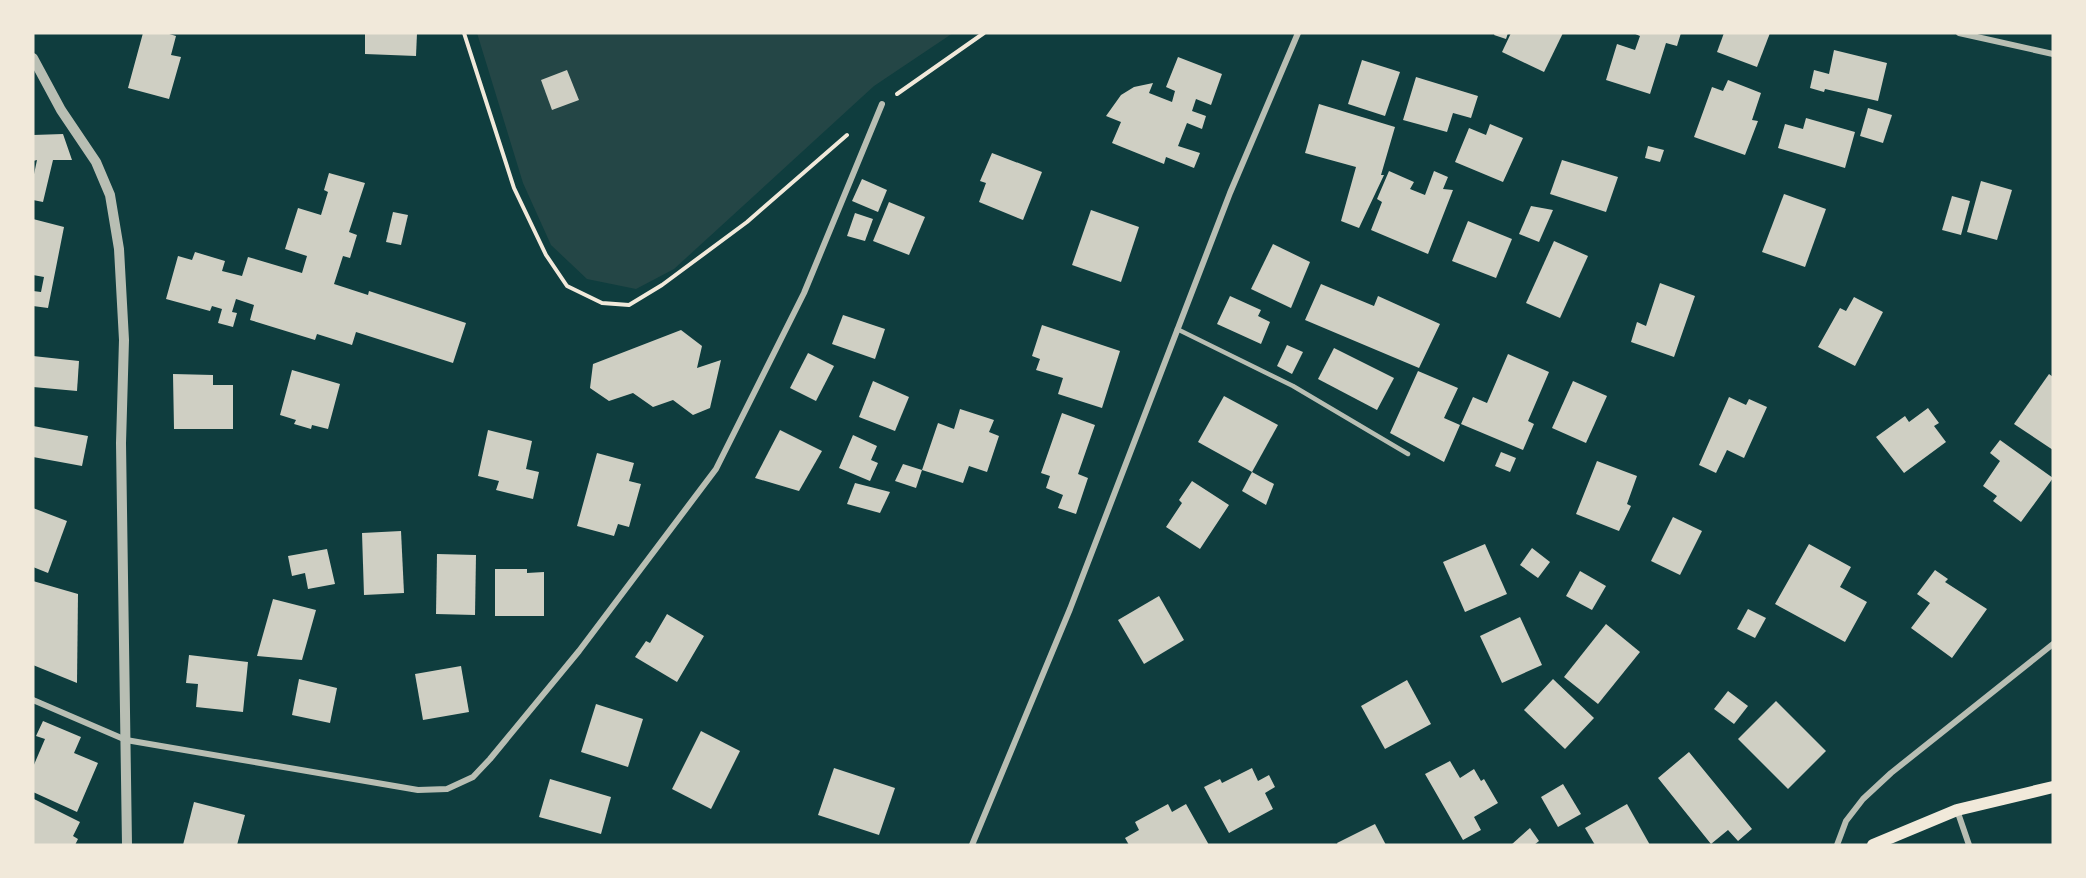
<svg xmlns="http://www.w3.org/2000/svg" width="2086" height="878" font-family="Roboto,sans-serif">
<style>
.green{fill:#244646}
.building{fill:#cfcfc3}
.lines{fill:none;stroke-linecap:round;stroke-linejoin:round}
.path{stroke:#f1e9da;stroke-width:4}
.service{stroke:#b8beb3;stroke-width:4.5}
.minor{stroke:#b8beb3;stroke-width:6}
.tertiary{stroke:#b8beb3;stroke-width:10}
.secondary{stroke:#f1e9da;stroke-width:12}
</style>
<rect width="100%" height="100%" fill="#0f3d3e"/>
<polygon class="green" points="477,33 953,33 874,86 674,269 636,289 587,279 551,245 523,183"/>
<g class="building">
<polygon points="143,33 166,33 176,36 171,55 181,57 169,99 128,88"/>
<polygon points="365,33 417,33 416,56 365,54"/>
<polygon points="1495,33 1508,33 1506,39 1494,35"/>
<polygon points="1511,33 1563,33 1544,72 1502,52"/>
<polygon points="1633,33 1681,33 1677,46 1666,43 1650,94 1606,80 1617,44 1635,50 1640,36"/>
<polygon points="1724,33 1770,33 1757,67 1717,52"/>
<polygon points="1834,50 1887,63 1878,101 1825,89 1824,92 1810,88 1814,70 1829,74"/>
<polygon points="1178,57 1222,74 1211,105 1196,99 1192,111 1206,116 1202,129 1187,123 1178,146 1200,153 1194,168 1166,157 1164,164 1112,143 1121,122 1106,116 1121,95 1134,87 1153,83 1149,93 1172,102 1175,91 1166,87"/>
<polygon points="1362,60 1400,72 1385,116 1348,104"/>
<polygon points="567,70 579,100 552,110 541,80"/>
<polygon points="1416,77 1478,96 1471,118 1453,113 1447,132 1403,120"/>
<polygon points="1728,80 1761,93 1752,120 1758,121 1745,155 1694,137 1712,87 1723,91"/>
<polygon points="1319,104 1395,127 1381,175 1384,175 1359,228 1341,221 1356,167 1305,153"/>
<polygon points="1868,108 1892,115 1883,143 1860,136"/>
<polygon points="1806,118 1855,132 1845,168 1778,148 1785,124 1803,129"/>
<polygon points="1490,124 1523,138 1503,182 1455,162 1469,128 1486,135"/>
<polygon points="63,134 72,160 53,160 43,202 33,200 33,179 37,160 33,161 33,135"/>
<polygon points="1648,146 1664,150 1660,162 1645,158"/>
<polygon points="992,153 1042,172 1023,220 979,202 986,183 980,181"/>
<polygon points="1562,160 1618,177 1606,212 1550,194"/>
<polygon points="1389,171 1414,182 1410,189 1425,195 1434,171 1448,177 1443,189 1453,190 1428,254 1371,230 1382,202 1377,199"/>
<polygon points="329,173 365,183 349,232 357,235 350,258 343,256 334,284 368,295 369,291 466,323 453,363 356,332 352,345 317,334 315,340 250,320 254,305 236,299 232,312 237,313 233,327 218,323 222,309 212,306 210,311 166,299 178,256 192,260 195,252 225,261 222,271 242,276 248,257 302,273 307,256 285,249 298,208 321,215 328,192 324,190"/>
<polygon points="862,179 887,190 878,212 852,201"/>
<polygon points="1981,181 2012,190 1997,240 1967,232"/>
<polygon points="1784,194 1826,209 1805,267 1762,252"/>
<polygon points="1952,196 1970,201 1961,235 1942,230"/>
<polygon points="889,202 925,217 909,255 873,241"/>
<polygon points="1531,206 1553,210 1539,242 1519,234"/>
<polygon points="1091,210 1139,227 1121,282 1072,265"/>
<polygon points="393,212 408,215 401,245 386,242"/>
<polygon points="855,213 873,219 865,241 847,236"/>
<polygon points="33,219 64,227 48,308 33,306 33,291 41,292 44,277 33,275"/>
<polygon points="1468,221 1512,239 1496,278 1452,261"/>
<polygon points="1554,241 1588,256 1560,318 1526,303"/>
<polygon points="1273,244 1310,262 1291,308 1251,289"/>
<polygon points="1660,283 1695,296 1674,357 1631,342 1637,322 1646,326"/>
<polygon points="1321,284 1374,306 1378,296 1440,324 1419,368 1305,320"/>
<polygon points="1230,296 1261,310 1258,316 1270,322 1261,344 1217,324"/>
<polygon points="1854,297 1883,312 1855,366 1818,347 1840,308 1846,311"/>
<polygon points="843,315 885,329 875,359 832,344"/>
<polygon points="1042,325 1120,351 1102,408 1058,394 1063,378 1036,370 1040,359 1032,356"/>
<polygon points="681,330 702,346 697,368 721,360 710,408 693,415 673,400 653,407 633,393 609,401 590,388 593,364"/>
<polygon points="1287,345 1303,352 1292,374 1277,366"/>
<polygon points="1334,348 1394,378 1377,410 1318,379"/>
<polygon points="808,353 834,366 816,401 790,388"/>
<polygon points="1508,354 1549,372 1528,421 1534,424 1523,450 1461,424 1473,397 1487,403"/>
<polygon points="33,356 79,361 77,391 33,387"/>
<polygon points="292,370 340,384 328,429 312,425 311,429 294,424 296,420 280,415"/>
<polygon points="1418,371 1458,388 1444,418 1460,425 1444,462 1390,433"/>
<polygon points="173,374 213,375 213,385 233,385 233,429 174,429"/>
<polygon points="2049,374 2053,377 2053,450 2014,424"/>
<polygon points="873,381 909,397 895,431 859,417"/>
<polygon points="1573,381 1607,396 1586,443 1552,428"/>
<polygon points="1224,396 1278,425 1252,472 1198,442"/>
<polygon points="1729,397 1746,405 1749,399 1767,407 1744,458 1727,450 1716,473 1699,465"/>
<polygon points="1928,408 1939,423 1934,426 1946,442 1904,473 1876,437 1905,416 1909,422"/>
<polygon points="960,409 994,420 989,432 999,436 987,472 969,466 963,483 922,470 916,488 895,481 903,464 922,470 938,423 954,429"/>
<polygon points="1062,413 1095,425 1078,474 1088,478 1076,514 1058,508 1063,495 1046,488 1050,476 1041,473"/>
<polygon points="33,426 88,436 82,466 33,457"/>
<polygon points="488,430 532,441 526,469 539,472 533,499 496,490 499,481 478,476"/>
<polygon points="780,430 822,451 799,491 755,478"/>
<polygon points="853,435 877,446 871,460 878,463 870,481 839,468"/>
<polygon points="2000,440 2053,478 2021,522 1993,501 1997,496 1983,486 2000,461 1990,453"/>
<polygon points="1501,452 1516,458 1510,472 1495,466"/>
<polygon points="597,453 634,463 629,481 641,484 629,527 618,524 614,536 577,526"/>
<polygon points="1597,461 1637,476 1627,504 1631,506 1619,531 1576,514"/>
<polygon points="1252,472 1274,484 1266,505 1242,491"/>
<polygon points="1192,481 1229,505 1200,549 1166,527 1182,503 1179,500"/>
<polygon points="855,483 890,492 880,513 847,504"/>
<polygon points="33,508 67,521 48,573 33,567"/>
<polygon points="1673,517 1702,531 1680,575 1651,561"/>
<polygon points="401,531 404,593 364,595 362,533"/>
<polygon points="1485,544 1507,594 1465,612 1443,562"/>
<polygon points="1809,544 1851,567 1840,587 1867,602 1845,642 1775,604"/>
<polygon points="1532,548 1550,562 1538,578 1520,565"/>
<polygon points="327,549 335,584 308,589 305,573 292,576 288,556"/>
<polygon points="437,554 476,555 475,615 436,614"/>
<polygon points="495,569 527,569 527,573 544,572 544,616 495,616"/>
<polygon points="1935,570 1948,579 1945,582 1987,609 1952,658 1911,628 1930,603 1917,594"/>
<polygon points="1580,571 1606,586 1592,610 1566,596"/>
<polygon points="33,581 78,594 77,683 33,665"/>
<polygon points="1159,596 1184,640 1144,664 1118,620"/>
<polygon points="273,599 316,610 302,660 257,656"/>
<polygon points="1748,609 1766,618 1755,638 1737,629"/>
<polygon points="667,614 704,636 677,682 635,657 646,641 650,643"/>
<polygon points="1520,617 1542,665 1502,683 1480,636"/>
<polygon points="1606,624 1640,652 1598,704 1564,677"/>
<polygon points="189,655 248,662 243,712 196,707 198,684 186,683"/>
<polygon points="461,666 469,712 423,720 415,674"/>
<polygon points="299,679 337,688 330,723 292,715"/>
<polygon points="1553,679 1594,718 1565,749 1524,710"/>
<polygon points="1407,680 1431,724 1385,749 1361,706"/>
<polygon points="1728,691 1748,706 1734,724 1714,709"/>
<polygon points="1776,701 1826,751 1788,789 1738,739"/>
<polygon points="596,704 643,719 628,767 581,752"/>
<polygon points="43,721 81,737 74,753 98,763 77,812 33,792 33,767 45,739 36,736"/>
<polygon points="701,731 740,751 711,809 672,789"/>
<polygon points="1689,752 1752,829 1738,841 1728,830 1711,844 1658,778"/>
<polygon points="1450,761 1460,778 1474,769 1481,781 1484,779 1498,803 1474,817 1481,830 1463,840 1425,774"/>
<polygon points="834,768 895,788 879,835 818,815"/>
<polygon points="1252,768 1258,781 1269,775 1275,787 1265,793 1273,809 1229,833 1204,787 1220,779 1222,783"/>
<polygon points="550,779 611,797 601,834 539,817"/>
<polygon points="1563,784 1581,814 1558,827 1541,797"/>
<polygon points="34,799 80,822 73,836 78,839 75,845 33,845"/>
<polygon points="194,802 245,815 237,845 183,845"/>
<polygon points="1168,804 1172,812 1186,804 1209,845 1129,845 1125,838 1139,830 1135,822"/>
<polygon points="1627,804 1650,845 1595,845 1585,828"/>
<polygon points="1375,824 1386,845 1338,845 1337,843"/>
<polygon points="1530,828 1539,841 1534,845 1511,845"/>
</g>
<g class="lines">
<g class="path">
<polyline points="464,33 514,188 546,255 567,286 602,303 629,305 662,285 747,222 847,135"/>
<polyline points="897,94 984,33"/>
</g>
<polyline class="service" points="1177,329 1293,386 1408,454"/>
<g class="minor">
<polyline points="1959,33 2053,54"/>
<polyline points="33,700 126,740 418,790 447,789 473,777 490,759 579,651 716,469 804,293 882,104"/>
<polyline points="1957,810 1969,845"/>
<polyline points="972,845 1070,609 1230,193 1298,33"/>
<polyline points="1837,845 1846,821 1863,799 1891,773 2053,644"/>
</g>
<polyline class="tertiary" points="33,58 61,110 96,162 110,195 119,249 124,340 121,443 127,845"/>
<polyline class="secondary" points="1873,845 1957,810 2053,787"/>
</g>
<rect width="2086" height="878" fill="none" stroke="#f1e9da" stroke-width="69"/>
</svg>
